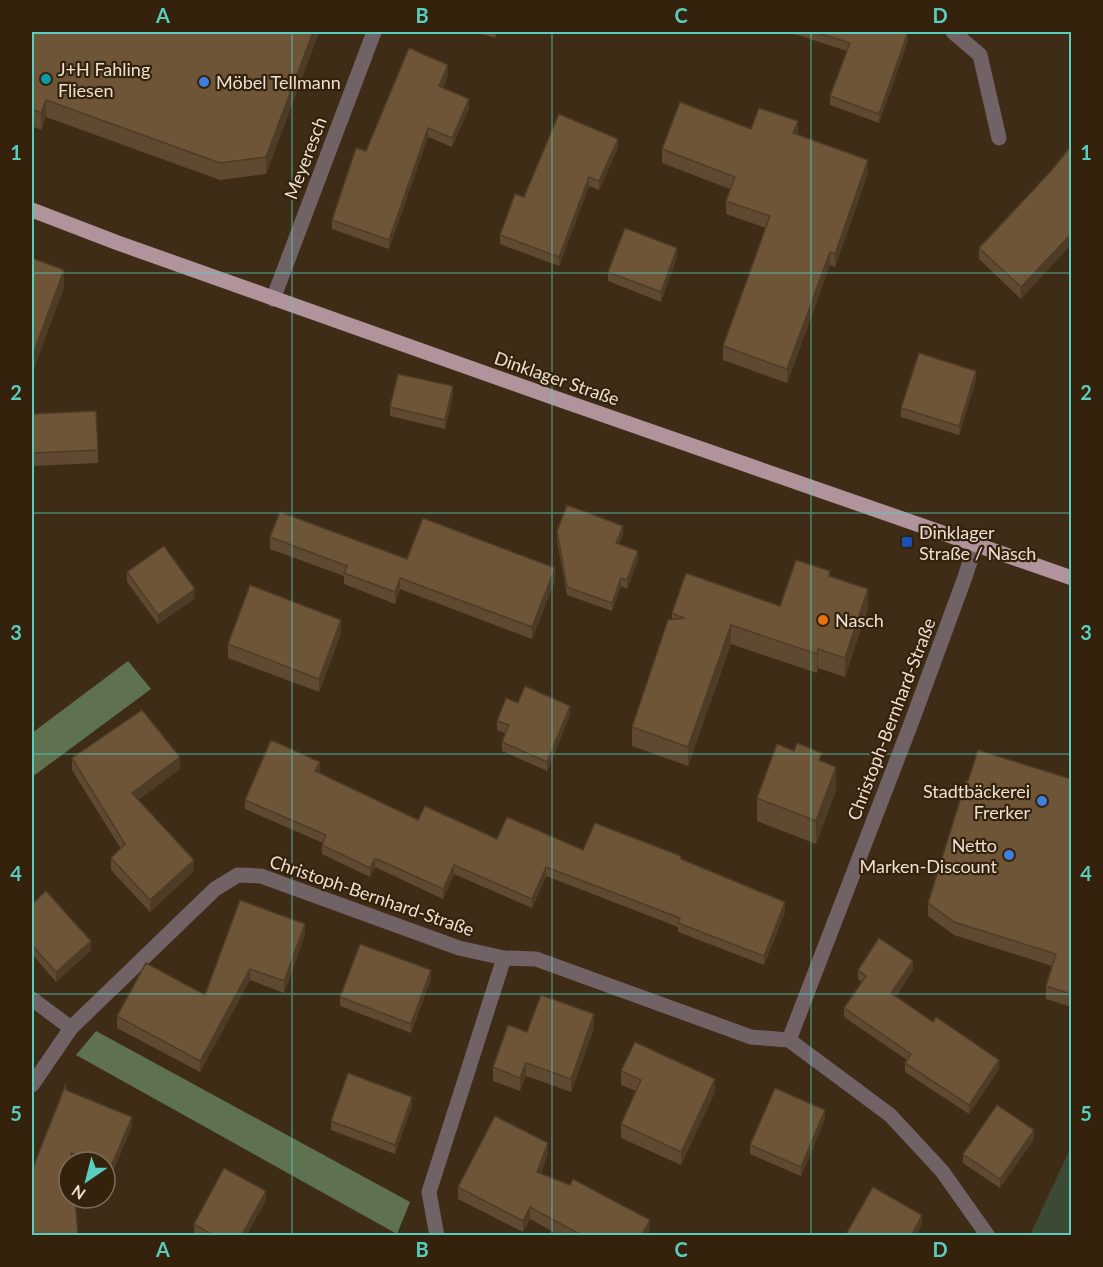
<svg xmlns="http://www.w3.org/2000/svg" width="1103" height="1267" font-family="Lato,sans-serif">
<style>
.green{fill:#3c4a34}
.forest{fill:#5e7252}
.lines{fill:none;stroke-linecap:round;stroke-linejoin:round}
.minor{stroke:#716266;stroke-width:15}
.major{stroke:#b1939b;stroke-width:15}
.wall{fill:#5f4930}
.shaded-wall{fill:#4e3c27}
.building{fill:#6f5538;stroke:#4e3c27;stroke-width:1.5}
.grid{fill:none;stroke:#59cebe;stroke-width:1.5;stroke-opacity:0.55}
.culture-dot{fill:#0f9aa8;stroke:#34220c;stroke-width:2}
.shop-dot{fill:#3f7fe0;stroke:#34220c;stroke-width:2}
.transit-dot{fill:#1a4fb4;stroke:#34220c;stroke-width:2}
.food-dot{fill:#e8710a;stroke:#34220c;stroke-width:2}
.labels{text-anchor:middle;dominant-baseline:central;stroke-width:4.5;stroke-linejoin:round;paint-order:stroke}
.poi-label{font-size:18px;fill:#ece0d3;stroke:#34220c;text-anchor:start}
.street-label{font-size:18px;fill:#ece0d3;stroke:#34220c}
.neatline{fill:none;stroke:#59cebe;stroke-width:2}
.grid-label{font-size:20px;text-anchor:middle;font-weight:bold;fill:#59cebe}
</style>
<rect width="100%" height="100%" fill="#3e2c16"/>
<polygon class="green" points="1071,1147 1071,1235 1030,1235"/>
<g class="forest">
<polygon points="128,661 151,689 32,777 32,733"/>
<polygon points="96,1031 410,1202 397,1234 76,1055"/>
</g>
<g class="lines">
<g class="minor">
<polyline points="953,32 980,55 999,138"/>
<polyline points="273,299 374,32"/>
<polyline points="32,999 71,1028"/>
<polyline points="789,1040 890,1115 942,1171 988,1236"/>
<polyline points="32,1085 71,1028 215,889 238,875 261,876 459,948 504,958 536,959 751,1037 789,1040 912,721 965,577 975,546"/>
<polyline points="437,1236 429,1192 504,958"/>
</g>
<polyline class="major" points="32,210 118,243 552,397 1072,578"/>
</g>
<g class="wall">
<polygon points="32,32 319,32 266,174 220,180 46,117 41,130 32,126"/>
<polygon points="477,32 497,32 495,38"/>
<polygon points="788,32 906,32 908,41 879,123 830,105 830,96 847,51"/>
<polygon points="448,74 443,88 469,108 452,147 428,137 389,249 332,229 332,220 366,151"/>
<polygon points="1071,106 1071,123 1069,121 1069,109"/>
<polygon points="751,129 798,135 868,173 835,267 830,265 787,383 723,360 723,346 766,228 726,214 726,201 730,189 662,163 662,149"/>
<polygon points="618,148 599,190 589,186 559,266 500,244 500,235 524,197"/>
<polygon points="1051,171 1021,299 979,259 979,248"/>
<polygon points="677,257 661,302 608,281 608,272"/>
<polygon points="32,258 64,287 33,371 32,370"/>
<polygon points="976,380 959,435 901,417 901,408"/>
<polygon points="453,395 445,429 390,416 390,407"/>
<polygon points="32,414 98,450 98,463 32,466"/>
<polygon points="557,531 623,534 619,544 638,560 627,589 621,586 612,611 567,595 557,540"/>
<polygon points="270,537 407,559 555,580 532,639 400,589 395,604 344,584 344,576 270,549"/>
<polygon points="127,572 195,598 158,624 127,582"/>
<polygon points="830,576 868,608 845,677 818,668 817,673 731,644 688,766 632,746 632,727 672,620 672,613 780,606"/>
<polygon points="341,633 319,692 228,658 228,644"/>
<polygon points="518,703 570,715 547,771 502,751 502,742 505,733 497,730 497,721"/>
<polygon points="72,758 180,769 138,800 194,871 150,912 111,870 111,858 121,849 72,770"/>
<polygon points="822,762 836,790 816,844 757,821 757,798"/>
<polygon points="320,771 319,773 418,820 497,839 583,850 681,859 785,912 764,965 678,932 678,927 546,876 532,908 454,874 443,899 375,867 370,877 322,854 322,845 323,843 245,809 245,800"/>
<polygon points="1071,779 1071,1007 1046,999 1046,986 1052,966 954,935 928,916 928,903 968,781"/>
<polygon points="32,904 91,950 56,982 32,954"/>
<polygon points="305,935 284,993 250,980 200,1072 117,1028 117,1016 205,995"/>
<polygon points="858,970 913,970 896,996 999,1069 969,1114 905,1072 905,1063 907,1060 844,1017 844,1008 862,982 858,979"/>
<polygon points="431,979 411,1033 340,1006 340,997"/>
<polygon points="594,1028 571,1092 526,1076 520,1091 493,1081 493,1067 527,1032"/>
<polygon points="621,1071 715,1092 681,1165 621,1138 621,1124 636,1091 621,1085"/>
<polygon points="66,1090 132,1126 110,1178 105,1176 105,1162 69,1162 78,1236 32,1236 32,1170"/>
<polygon points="412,1106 395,1154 331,1130 331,1121"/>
<polygon points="825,1119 801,1176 750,1154 750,1145"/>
<polygon points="1034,1139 1000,1188 963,1163 963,1154"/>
<polygon points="548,1154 541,1173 650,1231 647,1236 561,1236 530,1219 523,1232 458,1199 458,1187"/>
<polygon points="266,1200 246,1236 198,1236 194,1233 194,1224"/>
</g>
<g class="shaded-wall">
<polygon points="313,32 319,32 266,174 266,157"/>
<polygon points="908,32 908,41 879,123 879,114"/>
<polygon points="448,65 448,74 439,95 439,86"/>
<polygon points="469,99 469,108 452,147 452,138"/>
<polygon points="46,100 46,117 41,130 41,113"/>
<polygon points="798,121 798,134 793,147 793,133"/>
<polygon points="428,128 428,137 389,249 389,240"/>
<polygon points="618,139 618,148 599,190 599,181"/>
<polygon points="868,160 868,173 835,267 835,254"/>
<polygon points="589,177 589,186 559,266 559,257"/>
<polygon points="1071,234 1071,245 1021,299 1021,287"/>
<polygon points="677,248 677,257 661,302 661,292"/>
<polygon points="830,252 830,265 787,383 787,369"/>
<polygon points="64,270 64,287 33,371 33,354"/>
<polygon points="976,371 976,380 959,435 959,426"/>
<polygon points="453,386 453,395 445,429 445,420"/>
<polygon points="623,526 623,534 616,552 616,543"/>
<polygon points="638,551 638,560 627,589 627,580"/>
<polygon points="555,568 555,580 532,639 532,627"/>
<polygon points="400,578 400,589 395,604 395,592"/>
<polygon points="621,578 621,586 612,611 612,603"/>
<polygon points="195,589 195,598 158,624 158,615"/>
<polygon points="868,589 868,608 845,677 845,658"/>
<polygon points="341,620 341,633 319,692 319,679"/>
<polygon points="731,625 731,644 688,766 688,747"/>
<polygon points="818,649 818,668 817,673 817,654"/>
<polygon points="570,706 570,715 547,771 547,762"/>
<polygon points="180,757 180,769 132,804 132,793"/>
<polygon points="320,762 320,771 315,781 315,771"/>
<polygon points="836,767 836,790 816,844 816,821"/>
<polygon points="375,858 375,867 370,877 370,868"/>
<polygon points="194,860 194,871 150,912 150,900"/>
<polygon points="454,865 454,874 443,899 443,889"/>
<polygon points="546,867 546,876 532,908 532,899"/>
<polygon points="785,902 785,912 764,965 764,956"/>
<polygon points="305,924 305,935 284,993 284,981"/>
<polygon points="91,941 91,950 56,982 56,972"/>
<polygon points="913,961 913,970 891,1002 891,993"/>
<polygon points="250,969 250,980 200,1072 200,1061"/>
<polygon points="431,970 431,979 411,1033 411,1024"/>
<polygon points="594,1014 594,1028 571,1092 571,1079"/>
<polygon points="999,1060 999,1069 969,1114 969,1105"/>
<polygon points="526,1063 526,1076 520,1091 520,1078"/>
<polygon points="715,1079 715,1092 681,1165 681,1152"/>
<polygon points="412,1097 412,1106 395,1154 395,1145"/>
<polygon points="825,1110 825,1119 801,1176 801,1167"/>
<polygon points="132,1117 132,1126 110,1178 110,1169"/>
<polygon points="1034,1130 1034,1139 1000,1188 1000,1179"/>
<polygon points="548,1143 548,1154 537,1184 537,1172"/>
<polygon points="266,1191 266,1200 246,1236 241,1236"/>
<polygon points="530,1207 530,1219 523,1232 523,1221"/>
<polygon points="922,1215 922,1224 916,1236 911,1236"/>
<polygon points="650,1220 650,1231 647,1236 641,1236"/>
</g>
<g class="building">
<polygon points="32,32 313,32 266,157 220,163 46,100 41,113 32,109"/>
<polygon points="815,32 908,32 879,114 830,96 850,43"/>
<polygon points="409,48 448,65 439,86 469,99 452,138 428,128 389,240 332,220 356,148 366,151"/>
<polygon points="680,102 751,129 759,108 798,121 793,133 868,160 835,254 830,252 787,369 723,346 770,216 726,201 735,177 662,149"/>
<polygon points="559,114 618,139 599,181 589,177 559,257 500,235 515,194 524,197"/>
<polygon points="1071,146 1071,234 1021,287 979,248 1051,171"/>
<polygon points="625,228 677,248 661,292 608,272"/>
<polygon points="32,258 64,270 33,354 32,353"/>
<polygon points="919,353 976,371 959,426 901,408"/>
<polygon points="398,374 453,386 445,420 390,407"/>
<polygon points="96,411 98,450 32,453 32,414"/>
<polygon points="567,505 623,526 616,543 638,551 627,580 621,578 612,603 567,587 557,531"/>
<polygon points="280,512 407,559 423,518 555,568 532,627 400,578 395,592 344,573 347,566 270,537"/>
<polygon points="164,546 195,589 158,615 127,572"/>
<polygon points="796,560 830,571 829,576 868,589 845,658 818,649 817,654 731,625 688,747 632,727 668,620 684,618 672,613 686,573 780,606"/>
<polygon points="250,585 341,620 319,679 228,644"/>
<polygon points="525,686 570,706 547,762 502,742 509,725 497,721 506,698 518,703"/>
<polygon points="142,710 180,757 132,793 194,860 150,900 111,858 125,844 72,758"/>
<polygon points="271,740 320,762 315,771 418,820 425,806 497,839 507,817 583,850 595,823 681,856 681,859 785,902 764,956 678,923 680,918 546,867 532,899 454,865 443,889 375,858 370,868 322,845 326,835 245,800"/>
<polygon points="797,743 822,753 819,760 836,767 816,821 757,798 777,744 794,751"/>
<polygon points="978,750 1071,779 1071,994 1046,986 1056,954 954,922 928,903 966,781 968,781"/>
<polygon points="46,891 91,941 56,972 32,945 32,904"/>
<polygon points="240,900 305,924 284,981 250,969 200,1061 117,1016 146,963 205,995"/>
<polygon points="879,938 913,961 891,993 933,1022 936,1017 999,1060 969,1105 905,1063 911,1054 844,1008 866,976 858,970"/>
<polygon points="360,944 431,970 411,1024 340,997"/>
<polygon points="541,995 594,1014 571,1079 526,1063 520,1078 493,1067 508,1025 527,1032"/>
<polygon points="635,1042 715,1079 681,1152 621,1124 641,1080 621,1071"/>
<polygon points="348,1073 412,1097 395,1145 331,1121"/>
<polygon points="66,1084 66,1090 132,1117 110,1169 105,1167 105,1162 93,1162 71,1153 72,1162 69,1162 69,1198 75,1198 78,1236 32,1233 32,1170"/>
<polygon points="775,1088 825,1110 801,1167 750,1145"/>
<polygon points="997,1105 1034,1130 1000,1179 963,1154"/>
<polygon points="495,1116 548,1143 537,1172 570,1185 573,1179 650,1220 641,1236 583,1236 530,1207 523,1221 458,1187"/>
<polygon points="224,1168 266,1191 241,1236 214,1236 194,1224"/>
<polygon points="873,1187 922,1215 911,1236 845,1236"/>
</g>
<path class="grid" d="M292,32V1236M552,32V1236M811,32V1236M32,273H1072M32,513H1072M32,754H1072M32,994H1072"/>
<circle class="culture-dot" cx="46" cy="79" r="6"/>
<g class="shop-dot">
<circle cx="204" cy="82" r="6"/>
<circle cx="1042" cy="801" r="6"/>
<circle cx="1009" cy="855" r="6"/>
</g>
<rect class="transit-dot" x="901" y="536" width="12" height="12" rx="3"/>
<circle class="food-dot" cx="823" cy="620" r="6"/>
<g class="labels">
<g class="poi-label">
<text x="58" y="69">J+H Fahling<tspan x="58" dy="21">Fliesen</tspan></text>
<text x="216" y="82">Möbel Tellmann</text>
<text x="919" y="532">Dinklager<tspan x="919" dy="21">Straße / Nasch</tspan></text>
<text x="835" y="620">Nasch</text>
<text x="1030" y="791" text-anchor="end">Stadtbäckerei<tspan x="1030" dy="21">Frerker</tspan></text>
<text x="997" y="845" text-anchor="end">Netto<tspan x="997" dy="21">Marken-Discount</tspan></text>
</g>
<g class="street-label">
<text transform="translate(305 158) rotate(-69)">Meyeresch</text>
<text transform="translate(557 378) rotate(19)">Dinklager Straße</text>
<text transform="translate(891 719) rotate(-69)">Christoph-Bernhard-Straße</text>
<text transform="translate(372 895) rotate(19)">Christoph-Bernhard-Straße</text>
</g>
</g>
<rect width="1103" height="1267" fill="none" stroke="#34220c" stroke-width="66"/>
<g transform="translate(87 1180) rotate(215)"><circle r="28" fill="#34220c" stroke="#7e6e5c" stroke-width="1.5"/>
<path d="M0-4.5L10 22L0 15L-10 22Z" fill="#59cebe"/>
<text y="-9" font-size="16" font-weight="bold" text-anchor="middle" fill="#ece0d3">N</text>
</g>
<rect x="33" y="33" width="1037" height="1201" class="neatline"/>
<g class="grid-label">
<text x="163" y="23">A</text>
<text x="422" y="23">B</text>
<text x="681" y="23">C</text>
<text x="940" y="23">D</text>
<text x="16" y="160">1</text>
<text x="1086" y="160">1</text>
<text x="16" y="400">2</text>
<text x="1086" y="400">2</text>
<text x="16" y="640">3</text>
<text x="1086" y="640">3</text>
<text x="16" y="881">4</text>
<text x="1086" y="881">4</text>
<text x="16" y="1121">5</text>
<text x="1086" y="1121">5</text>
<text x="163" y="1257">A</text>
<text x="422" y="1257">B</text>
<text x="681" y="1257">C</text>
<text x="940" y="1257">D</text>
</g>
</svg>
